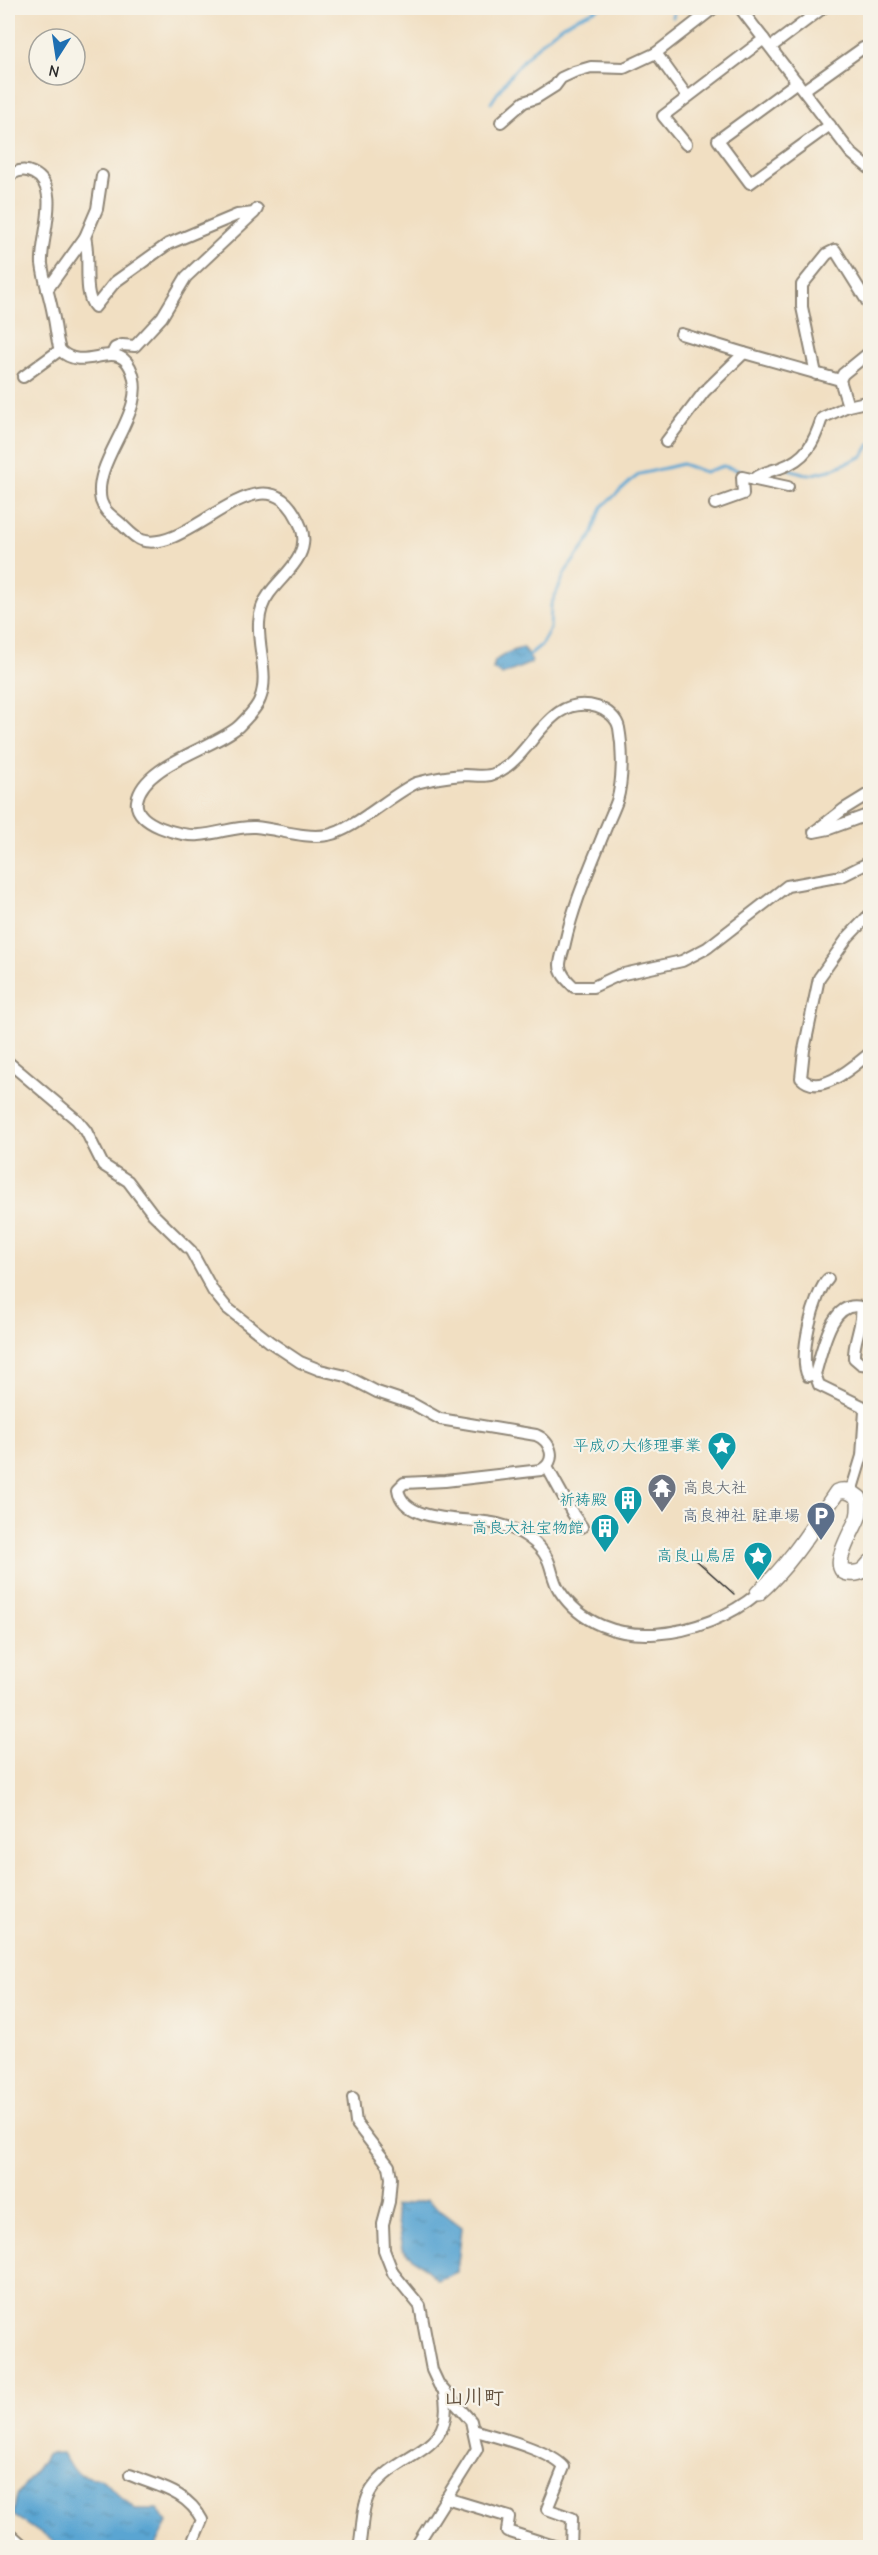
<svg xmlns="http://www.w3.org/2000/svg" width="878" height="2555" font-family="'Comic Neue','Klee One',sans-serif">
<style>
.water{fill:url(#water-ripples);stroke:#42687e;stroke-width:1.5}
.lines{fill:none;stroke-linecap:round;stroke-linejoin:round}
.stream{stroke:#5aa5d2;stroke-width:3}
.street-casing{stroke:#8e8576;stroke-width:14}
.secondary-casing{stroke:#8e8576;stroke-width:18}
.street{stroke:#fff;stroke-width:10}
.secondary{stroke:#fff;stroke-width:15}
.tram{stroke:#2b2b2b;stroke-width:1.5}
.labels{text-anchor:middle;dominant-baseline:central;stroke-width:4.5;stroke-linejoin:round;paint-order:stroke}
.culture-label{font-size:16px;fill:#0d838f;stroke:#f7f3e8;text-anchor:end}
.worship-label{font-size:16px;fill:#5b616d;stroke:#f7f3e8;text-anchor:start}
.service-label{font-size:16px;fill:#4e5e75;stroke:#f7f3e8;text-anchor:end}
.quarter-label{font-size:20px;font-weight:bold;fill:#63523f;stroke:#f7f3e8}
</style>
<defs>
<pattern id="water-ripples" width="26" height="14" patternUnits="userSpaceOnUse" patternTransform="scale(1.5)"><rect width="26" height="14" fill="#5aa5d2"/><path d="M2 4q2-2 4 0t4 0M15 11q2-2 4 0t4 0" fill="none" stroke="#4b87ab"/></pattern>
</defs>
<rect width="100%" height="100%" fill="#f7f3e8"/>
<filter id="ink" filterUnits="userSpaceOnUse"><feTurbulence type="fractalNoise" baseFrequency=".0167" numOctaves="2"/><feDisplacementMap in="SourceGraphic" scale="12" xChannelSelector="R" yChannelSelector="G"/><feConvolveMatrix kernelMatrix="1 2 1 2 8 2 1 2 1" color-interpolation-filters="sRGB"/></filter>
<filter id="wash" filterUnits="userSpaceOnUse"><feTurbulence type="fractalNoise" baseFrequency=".008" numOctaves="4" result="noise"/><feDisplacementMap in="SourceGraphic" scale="24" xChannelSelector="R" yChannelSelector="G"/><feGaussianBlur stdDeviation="1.35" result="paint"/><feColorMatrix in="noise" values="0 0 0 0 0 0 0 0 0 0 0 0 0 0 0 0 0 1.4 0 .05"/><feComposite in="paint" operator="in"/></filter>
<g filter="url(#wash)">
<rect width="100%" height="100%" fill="#f1dfc2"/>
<g class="water">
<polygon points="523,647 532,661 531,663 502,675 493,669 495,661 505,654"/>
<polygon points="427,2200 462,2227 457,2272 438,2280 402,2248 394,2207"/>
<path d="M62,2453C70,2469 81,2479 100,2478L135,2509H157L168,2522L155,2547H61L13,2515L17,2495L48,2454Z"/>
</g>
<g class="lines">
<g class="stream">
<polyline points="673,17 674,8"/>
<path d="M491,103C509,74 536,43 565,24C576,17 588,14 599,8"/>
<polyline points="789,469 809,475 830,470 863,456 870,444"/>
<polyline points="529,655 541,645 550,629 551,605 566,571 591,537 602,507 632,480 640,474 682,464 705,472 723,466 755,475"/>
</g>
</g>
</g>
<g filter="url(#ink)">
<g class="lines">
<g class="street-casing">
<g id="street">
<polyline points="740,8 851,153 870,169"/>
<polyline points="771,47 823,8"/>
<polyline points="656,53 687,96"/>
<polyline points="797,82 718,140 750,183 830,125"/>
<polyline points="804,90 863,48"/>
<polyline points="501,122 524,102 536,98 555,86 561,78 574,72 591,67 624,68 656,53 714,8"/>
<polyline points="686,144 663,116 764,39"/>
<path d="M8,177C16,171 23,168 33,173C63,187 40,238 42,264C44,281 50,297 53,314C56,326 56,338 60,350C83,374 115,338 130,367C152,411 91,458 101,501C104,511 112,516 119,522C126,528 133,537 141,540C191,557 266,438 301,527C312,556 283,574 269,594C245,626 273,667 260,699C257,708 246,719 239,726C215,748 143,764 137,801C133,824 182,837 199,835C218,834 236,826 255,827C279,829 304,839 328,835C354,830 389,796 416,783C431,779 448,776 465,775C476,775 486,778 496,773C533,757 547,692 597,707C607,710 617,718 619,728C623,750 623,780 617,801C613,812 607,824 603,835C589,870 573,906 565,943C564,949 560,958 560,965C560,974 568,981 574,987H593L619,975L682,961L707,948L787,886L842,876L870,862"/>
<path d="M85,237C91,256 82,294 95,307L115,282L168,244L237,215L254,213L257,209"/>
<polyline points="47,290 85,237 97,209 102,176"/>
<polyline points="681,334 744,353"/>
<polyline points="112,354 115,348 122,345 135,346 162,317 186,277 254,213"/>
<polyline points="816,374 802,307 802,285 827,254 835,250 870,306"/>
<polyline points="23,377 60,350"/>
<polyline points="848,406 840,380 843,374 870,352"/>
<polyline points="666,442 704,392 744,353 840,380"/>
<path d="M753,480C761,473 770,471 780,468C806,459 814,443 822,418L848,406L870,401"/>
<polyline points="715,504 743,494 742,477 788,487"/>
<polyline points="870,793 844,809 814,832 829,829 870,814"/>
<path d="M870,914L848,937L819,978L804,1050L801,1078C820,1098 855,1065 870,1053"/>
<path d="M8,1062L77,1120L86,1131L103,1165L128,1181L153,1214L191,1251L213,1291L227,1308L270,1342L300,1362L320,1370L346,1376L377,1392L413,1404L440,1419L536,1435C551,1441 558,1461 541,1470L445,1481L404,1483L398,1489C403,1525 470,1517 498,1524C518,1529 539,1541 548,1560C552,1569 553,1581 559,1590C603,1658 705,1638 758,1593"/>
<path d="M815,1374L808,1376C798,1357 814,1293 828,1279"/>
<polyline points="547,1467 573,1514 582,1527"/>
<path d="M851,1492L862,1456L865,1411L862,1406L819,1385L815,1374C822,1353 830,1299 861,1307C864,1324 853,1340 854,1358L861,1364L870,1365"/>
<polyline points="353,2098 356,2123 389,2166 391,2178 389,2202 383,2224 384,2250 393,2273 420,2306 432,2370 439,2385 471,2421 477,2449 415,2548"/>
<path d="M473,2430C497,2437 549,2450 564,2467L547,2509L572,2518L571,2548"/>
<path d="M130,2475C159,2487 187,2491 202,2520L190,2548"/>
<polyline points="446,2498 509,2517 507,2531 560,2548"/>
<polyline points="8,2532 26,2548"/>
<path d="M359,2548C363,2529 361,2505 372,2489C399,2450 457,2454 444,2392"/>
</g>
</g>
<g class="secondary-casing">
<path id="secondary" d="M758,1593C790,1565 813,1527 837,1492C847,1489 851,1492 859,1498C859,1504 860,1511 858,1517C855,1528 821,1578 856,1573C863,1572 866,1568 870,1563"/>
</g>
<use href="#street" class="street"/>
<use href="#secondary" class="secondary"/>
<polyline class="tram" points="694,1558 734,1594"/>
</g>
</g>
<defs>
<g id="sight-pin" transform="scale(1.5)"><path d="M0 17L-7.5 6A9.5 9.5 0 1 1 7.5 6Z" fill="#0f9aa8" stroke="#f7f3e8"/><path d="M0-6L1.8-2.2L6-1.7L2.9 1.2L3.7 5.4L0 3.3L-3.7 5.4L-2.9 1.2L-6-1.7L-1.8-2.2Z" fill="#fff"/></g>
<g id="temple-pin" transform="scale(1.5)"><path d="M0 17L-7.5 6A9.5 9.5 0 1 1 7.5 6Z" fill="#6b7280" stroke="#f7f3e8"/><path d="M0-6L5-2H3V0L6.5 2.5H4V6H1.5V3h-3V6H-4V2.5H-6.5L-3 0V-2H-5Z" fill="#fff"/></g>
<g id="building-pin" transform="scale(1.5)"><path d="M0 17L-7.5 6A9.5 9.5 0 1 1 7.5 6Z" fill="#0f9aa8" stroke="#f7f3e8"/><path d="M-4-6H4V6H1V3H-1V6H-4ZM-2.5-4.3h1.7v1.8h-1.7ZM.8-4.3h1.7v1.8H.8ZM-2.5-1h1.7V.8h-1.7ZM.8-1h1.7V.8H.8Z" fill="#fff"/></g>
<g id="parking-pin" transform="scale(1.5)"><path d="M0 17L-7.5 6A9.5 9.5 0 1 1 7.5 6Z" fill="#5c6f8a" stroke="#f7f3e8"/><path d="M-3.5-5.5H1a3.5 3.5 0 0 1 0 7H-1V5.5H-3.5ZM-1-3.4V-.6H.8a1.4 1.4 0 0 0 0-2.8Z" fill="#fff"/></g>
</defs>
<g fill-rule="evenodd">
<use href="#sight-pin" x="722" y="1446"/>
<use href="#temple-pin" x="662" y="1488"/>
<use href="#building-pin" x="628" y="1500"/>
<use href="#parking-pin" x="821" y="1516"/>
<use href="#building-pin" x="605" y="1528"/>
<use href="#sight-pin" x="758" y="1556"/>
</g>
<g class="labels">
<g class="culture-label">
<text x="701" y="1446">平成の大修理事業</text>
<text x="607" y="1500">祈祷殿</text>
<text x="584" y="1528">高良大社宝物館</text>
<text x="737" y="1556">高良山鳥居</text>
</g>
<g class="worship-label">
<text x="683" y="1488">高良大社</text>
</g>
<g class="service-label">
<text x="800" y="1516">高良神社 駐車場</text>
</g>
<g class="quarter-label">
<text x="474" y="2397">山川町</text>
</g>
</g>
<rect width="878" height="2555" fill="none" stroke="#f7f3e8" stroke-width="30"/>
<g transform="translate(57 57) rotate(192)"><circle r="28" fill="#f7f3e8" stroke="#a5a39c" stroke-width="1.5"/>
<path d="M0-4.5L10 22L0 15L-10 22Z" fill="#1f6fb2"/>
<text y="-9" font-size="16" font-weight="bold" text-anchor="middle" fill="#2b2b2b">N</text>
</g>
</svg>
